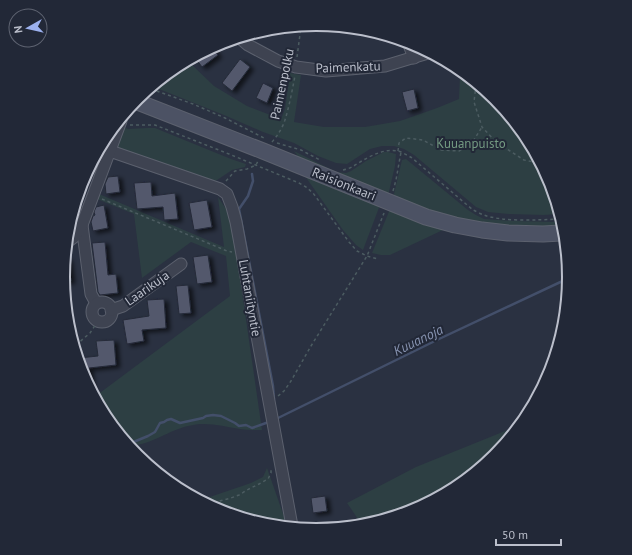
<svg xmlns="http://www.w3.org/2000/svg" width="632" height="555" font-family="'PT Sans',sans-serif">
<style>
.green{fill:#2d3f43}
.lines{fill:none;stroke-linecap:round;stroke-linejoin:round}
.stream{stroke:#434f6a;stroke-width:2.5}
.building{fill:#53596c;stroke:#252a39;filter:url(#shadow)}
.minor-casing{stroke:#5c616e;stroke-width:13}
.secondary-casing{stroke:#5c616e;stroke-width:17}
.path{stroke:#4c5c61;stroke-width:1.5;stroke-dasharray:3 3;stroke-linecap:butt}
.minor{stroke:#3e4351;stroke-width:11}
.secondary{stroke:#4c5264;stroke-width:15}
.labels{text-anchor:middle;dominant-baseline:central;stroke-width:4;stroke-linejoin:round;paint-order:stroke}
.street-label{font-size:13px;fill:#bbbfcb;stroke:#222837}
.park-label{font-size:13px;fill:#749a82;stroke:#222837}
.water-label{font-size:14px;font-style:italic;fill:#8692af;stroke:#222837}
.rim{fill:none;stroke:#bbbfcb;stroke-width:2}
</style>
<defs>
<filter id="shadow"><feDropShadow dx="4" dy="2.5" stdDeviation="2" flood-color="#0009"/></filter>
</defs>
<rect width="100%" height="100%" fill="#2a3141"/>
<g class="green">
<polygon points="190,63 214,86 247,106 281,119 285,109 290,73 301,75 294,122 324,127 365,127 400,121 437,108 459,99 460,75 495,98 550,181 557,214 544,215 509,214 488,212 476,207 414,155 404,149 394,146 382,146 370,149 347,164 336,163 318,156 294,143 263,132 224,115 154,87"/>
<polygon points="119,125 128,129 148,128 155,128 231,159 246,164 245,167 232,170 217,180 210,182 113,146"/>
<polygon points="294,151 336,172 346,173 351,171 366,161 384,152 388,152 396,154 395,166 388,196 300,159"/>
<polygon points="406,159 468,210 476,215 484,219 514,221 558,222 560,228 547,229 468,222 393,198 402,160"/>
<polygon points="305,176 323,184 380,205 363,250 356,245 343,230"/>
<path d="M99,194L224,247L218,197L226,209L232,223L262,430C255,430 247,430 240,429C223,426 205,421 188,426C169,430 148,447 129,445L96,395H97L230,296L226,256L191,242L142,278L134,214L97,199Z"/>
<polygon points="390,209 445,229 390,255 381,255 372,253"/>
<polygon points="515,427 495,457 413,512 360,522 347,503 416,467"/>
<polygon points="267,468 287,525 219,512 201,500 251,483 263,477"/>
</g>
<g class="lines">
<g class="stream">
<polyline points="252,174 253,181 248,196 239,209 273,386 274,399"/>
<polyline points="276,419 439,339 569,278"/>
<polyline points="125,439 131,443 148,436 155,432 160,423 164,422 167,420 171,419 180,423 203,418 206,416 213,415 221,416 235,423 239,426 246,425 252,428 266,423"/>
</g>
</g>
<g class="building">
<polygon points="212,48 218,55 202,67 196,59"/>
<polygon points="240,59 250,67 232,91 222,83"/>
<polygon points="263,83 273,88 267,103 256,98"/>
<polygon points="414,89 418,108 407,111 402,92"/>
<polygon points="118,176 120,192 106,194 105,184 108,177"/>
<polygon points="151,182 152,196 175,193 178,219 164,220 163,207 137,209 134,183"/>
<polygon points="207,200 212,227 194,230 189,203"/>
<polygon points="104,205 108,228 93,231 91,222 93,216 95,215 94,212 96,207"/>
<polygon points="105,242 108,275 116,274 118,293 100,295 98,292 92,243"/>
<polygon points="208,255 212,282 197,284 193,257"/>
<polygon points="66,258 68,258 71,281 63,282 62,277"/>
<polygon points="188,285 191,313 179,314 176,286"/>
<polygon points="164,299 166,328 142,330 144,341 127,344 123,320 149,316 147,300"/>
<polygon points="114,340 116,365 89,368 91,389 82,374 79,358 98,356 96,341"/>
<polygon points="325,496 327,511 313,513 311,498"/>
</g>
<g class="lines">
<g class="minor-casing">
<g id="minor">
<polyline points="241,39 248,45 278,61 296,67 326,71 385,66 428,53"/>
<polyline points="408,42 414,58"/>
<polyline points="110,151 220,189 227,194 232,207 236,222 292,526"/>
<polyline points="82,225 91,294 96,303"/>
<polyline points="70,240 74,237 82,225 121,121"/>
<circle cx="102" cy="312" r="10"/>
<polyline points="111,310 123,306 181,264"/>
</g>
</g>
<g class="secondary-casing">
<polyline id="secondary" points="135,101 263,151 426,217 455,225 482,230 508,233 543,234 561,233"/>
</g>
<g class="path">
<polyline points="297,57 301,27"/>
<polyline points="476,85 474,102 482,127 496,142 524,160 538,163"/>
<polyline points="151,89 193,104 225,118 264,138"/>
<polyline points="130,125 155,125 229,154 299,183 306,187 313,193 349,242 357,251 367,256 378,259"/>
<path d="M272,142C277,136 281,130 284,123C289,108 292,91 295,76"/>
<polyline points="277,143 301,150 320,160"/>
<polyline points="398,151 399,143 406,138 423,140 441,150 459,151 472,143 482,127"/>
<path d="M343,170C349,169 354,166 360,162C372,155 387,147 401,152C405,154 409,156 412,158L473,210C476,211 480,214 484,215C502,222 538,220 558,219"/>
<polyline points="226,181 235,171 247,169 256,165 258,161"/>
<polyline points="393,191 396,180 401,152"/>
<polyline points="102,199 227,251 232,252"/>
<polyline points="76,345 90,333 98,321"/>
<polyline points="278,396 284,391 291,381 311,346 367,256 384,213"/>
<polyline points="208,504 231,498 239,495 247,490 259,484 268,479 271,473 271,469"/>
</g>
<use href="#minor" class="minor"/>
<use href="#secondary" class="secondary"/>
</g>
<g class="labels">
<g class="street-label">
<text transform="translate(348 67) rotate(-2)">Paimenkatu</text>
<text transform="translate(282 84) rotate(-78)">Paimenpolku</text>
<text transform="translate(344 184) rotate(22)">Raisionkaari</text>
<text transform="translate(147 288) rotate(-35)">Laarikuja</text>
<text transform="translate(250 298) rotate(80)">Luhtaniityntie</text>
</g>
<g class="park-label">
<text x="471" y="143">Kuuanpuisto</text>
</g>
<g class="water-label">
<text transform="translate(418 340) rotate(-26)">Kuuanoja</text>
</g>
</g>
<path d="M0 0H632V555H0ZM70 277a246 246 0 1 1 492 0a246 246 0 1 1-492 0Z" fill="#222837" fill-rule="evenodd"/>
<path class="rim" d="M70 277a246 246 0 1 1 492 0a246 246 0 1 1-492 0Z"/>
<g transform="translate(28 28) rotate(262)"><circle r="19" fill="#222837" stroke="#5f6472"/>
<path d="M0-3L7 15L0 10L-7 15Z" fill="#9cb1ef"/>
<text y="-6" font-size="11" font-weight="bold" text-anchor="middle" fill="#bbbfcb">N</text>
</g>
<path d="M496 539v6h65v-6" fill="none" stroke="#bbbfcb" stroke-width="2"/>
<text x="502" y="539" font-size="12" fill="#bbbfcb" stroke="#222837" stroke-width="3" paint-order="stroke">50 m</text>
</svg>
